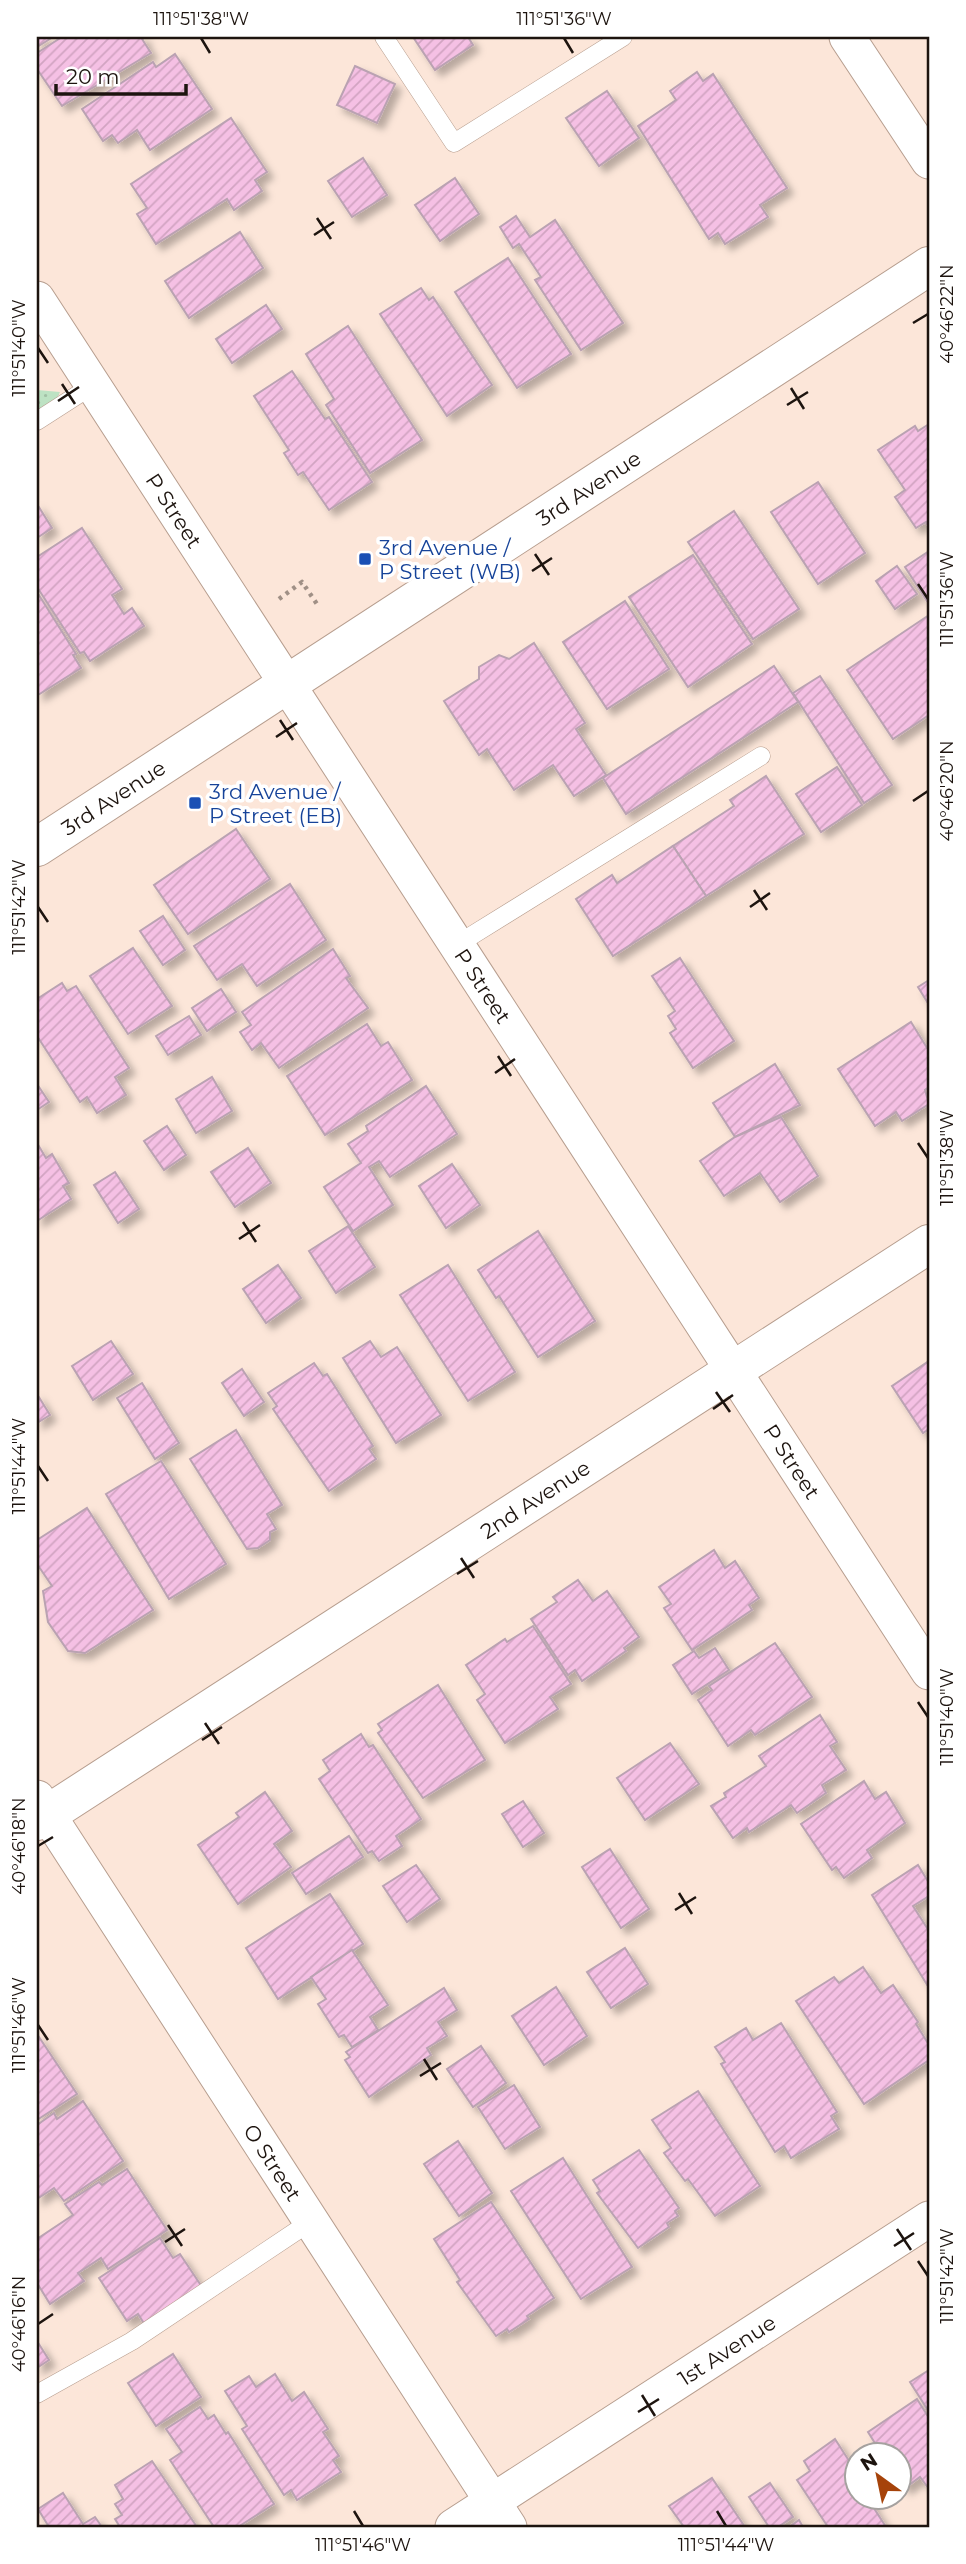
<svg xmlns="http://www.w3.org/2000/svg" width="966" height="2564" font-family="Montserrat,sans-serif">
<style>
.grass{fill:url(#grass-dots)}
.building{fill:url(#building-hatch);stroke:#baa2b2;stroke-width:2;filter:url(#shadow)}
.lines{fill:none;stroke-linecap:round;stroke-linejoin:round}
.lane-casing{stroke:#b79e8f;stroke-width:19}
.street-casing{stroke:#b79e8f;stroke-width:37}
.secondary-casing{stroke:#b79e8f;stroke-width:40}
.path{stroke:#a09086;stroke-width:4.5;stroke-dasharray:3.5 5;stroke-linecap:butt}
.lane{stroke:#fff;stroke-width:18}
.street{stroke:#fff;stroke-width:35}
.secondary{stroke:#fff;stroke-width:38}
.ticks{fill:none;stroke:#1d140f;stroke-width:2.5}
.transit-dot{fill:#1a4fb4;stroke:#fff;stroke-width:2.5}
.labels{text-anchor:middle;dominant-baseline:central;stroke-width:7;stroke-linejoin:round;paint-order:stroke}
.street-label{font-size:21px;fill:#1d140f;stroke:#fff}
.transit-label{font-size:21px;fill:#164399;stroke:#fff;text-anchor:start}
.neatline{fill:none;stroke:#1d140f;stroke-width:2.5}
.ticks-label{font-size:18px;text-anchor:middle;fill:#1d140f}
</style>
<defs>
<pattern id="grass-dots" width="8" height="8" patternUnits="userSpaceOnUse" patternTransform="scale(1.75)"><rect width="8" height="8" fill="#bde2c3"/><path d="M2 2h.1M6 6h.1" fill="none" stroke="#a2c1a6" stroke-width="1.8" stroke-linecap="round"/></pattern>
<pattern id="building-hatch" width="6" height="6" patternUnits="userSpaceOnUse" patternTransform="scale(1.75)"><rect width="6" height="6" fill="#f5c0e4"/><path d="M-1 1l2-2M0 6l6-6M5 7l2-2" fill="none" stroke="#d2a4c2"/></pattern>
<filter id="shadow"><feDropShadow dx="6" dy="6" stdDeviation="3.5" flood-color="#0004"/></filter>
</defs>
<rect width="100%" height="100%" fill="#fce6d9"/>
<polygon class="grass" points="37,390 60,392 55,402 37,414"/>
<g class="building">
<polygon points="37,37 53,37 37,47"/>
<polygon points="62,37 146,37 142,39 151,53 62,106 37,69 37,53"/>
<polygon points="413,37 468,37 473,45 435,70"/>
<polygon points="175,54 212,109 150,150 137,130 118,143 112,135 103,141 82,109 153,62 156,67"/>
<polygon points="355,66 395,84 377,123 337,105"/>
<polygon points="697,72 703,81 713,74 787,188 760,205 768,217 725,244 718,233 709,239 638,126 676,100 670,91"/>
<polygon points="607,91 639,138 599,166 566,118"/>
<polygon points="231,118 267,172 255,180 262,191 234,210 227,199 156,244 137,214 147,208 131,184"/>
<polygon points="363,158 387,195 352,217 328,181"/>
<polygon points="455,178 479,214 440,241 415,205"/>
<polygon points="516,216 530,237 555,220 623,323 581,350 535,280 541,277 519,244 513,248 500,227"/>
<polygon points="240,232 263,268 189,318 165,281"/>
<polygon points="508,258 571,354 517,388 455,292"/>
<polygon points="421,288 429,300 433,297 492,385 447,416 380,314"/>
<polygon points="266,305 282,329 232,363 216,339"/>
<polygon points="348,326 422,440 370,473 326,405 334,399 306,354"/>
<polygon points="292,371 325,419 329,417 372,482 329,510 303,472 298,475 284,453 289,450 254,396"/>
<polygon points="929,424 929,528 926,522 916,528 895,497 905,490 878,450 915,426 918,431"/>
<polygon points="818,482 865,553 818,584 771,512"/>
<polygon points="37,504 52,528 37,538"/>
<polygon points="734,511 799,609 753,639 688,542"/>
<polygon points="82,528 122,589 112,595 124,614 132,608 144,626 90,661 84,652 80,653 37,587 37,557"/>
<polygon points="929,551 929,604 905,567"/>
<polygon points="693,555 752,644 688,687 629,597"/>
<polygon points="897,566 917,594 895,609 876,581"/>
<polygon points="37,592 76,654 73,655 81,668 38,695"/>
<polygon points="625,601 669,669 607,709 563,642"/>
<polygon points="929,615 929,715 893,739 847,670"/>
<polygon points="534,643 585,723 576,729 606,775 574,796 553,765 514,790 487,749 479,755 444,701 479,679 479,667 499,655 509,659"/>
<polygon points="774,666 798,702 626,814 603,778"/>
<polygon points="820,676 892,785 864,803 793,693"/>
<polygon points="837,767 862,805 821,832 796,794"/>
<polygon points="766,776 804,834 706,896 673,846 734,806 730,800"/>
<polygon points="236,829 270,879 188,934 154,885"/>
<polygon points="673,846 706,896 613,956 576,899 612,875 617,883"/>
<polygon points="290,884 326,940 257,986 242,964 217,980 194,946"/>
<polygon points="163,916 185,950 163,965 140,931"/>
<polygon points="133,948 172,1006 128,1034 90,976"/>
<polygon points="333,949 350,976 346,978 368,1008 279,1068 261,1043 252,1050 240,1032 251,1025 242,1012"/>
<polygon points="680,958 734,1041 693,1068 670,1033 676,1029 668,1016 675,1011 652,976"/>
<polygon points="929,980 929,1005 918,987"/>
<polygon points="62,983 67,991 76,986 129,1068 115,1077 126,1095 97,1113 87,1097 80,1102 37,1036 37,999"/>
<polygon points="221,989 236,1012 207,1031 192,1008"/>
<polygon points="189,1016 201,1035 168,1055 156,1036"/>
<polygon points="911,1022 929,1051 929,1087 925,1090 929,1104 902,1121 896,1112 875,1126 838,1069"/>
<polygon points="367,1024 381,1046 388,1042 412,1080 325,1135 287,1076"/>
<polygon points="775,1064 800,1105 735,1137 713,1103"/>
<polygon points="212,1077 232,1111 196,1133 176,1099"/>
<polygon points="37,1084 49,1102 37,1110"/>
<polygon points="426,1086 457,1134 390,1177 379,1161 369,1167 393,1205 353,1231 324,1187 361,1163 348,1144 368,1131 366,1126"/>
<polygon points="781,1117 818,1176 780,1202 760,1173 724,1196 700,1161 735,1137"/>
<polygon points="167,1126 186,1155 164,1170 144,1141"/>
<polygon points="37,1143 46,1158 52,1154 69,1183 63,1186 71,1199 37,1221"/>
<polygon points="248,1148 271,1183 235,1207 211,1172"/>
<polygon points="452,1164 480,1205 446,1228 419,1186"/>
<polygon points="115,1172 139,1209 118,1223 94,1185"/>
<polygon points="348,1226 375,1267 336,1293 309,1251"/>
<polygon points="538,1231 595,1321 538,1357 499,1296 496,1298 478,1270"/>
<polygon points="278,1265 301,1298 266,1323 243,1289"/>
<polygon points="448,1265 515,1372 468,1401 400,1295"/>
<polygon points="111,1341 133,1374 93,1400 72,1366"/>
<polygon points="370,1341 381,1357 397,1347 441,1415 396,1443 343,1358"/>
<polygon points="929,1361 929,1429 923,1433 892,1386"/>
<polygon points="314,1363 323,1376 327,1374 373,1446 369,1449 376,1459 329,1491 273,1409 277,1406 268,1393"/>
<polygon points="242,1369 264,1402 244,1416 222,1383"/>
<polygon points="142,1383 179,1443 155,1459 117,1398"/>
<polygon points="37,1394 50,1415 37,1423"/>
<polygon points="236,1430 282,1505 267,1514 276,1529 270,1532 270,1540 258,1548 247,1549 190,1459"/>
<polygon points="161,1461 226,1564 169,1599 106,1494"/>
<polygon points="87,1508 153,1610 85,1653 68,1651 48,1622 43,1591 52,1586 37,1564 37,1540"/>
<polygon points="714,1550 725,1568 735,1561 759,1598 749,1605 752,1610 692,1650 664,1608 671,1604 659,1587"/>
<polygon points="578,1580 593,1601 607,1591 639,1637 624,1648 626,1651 582,1681 575,1670 568,1675 531,1619 557,1602 553,1597"/>
<polygon points="533,1626 571,1684 550,1697 558,1709 505,1743 477,1700 485,1694 466,1665 505,1639 507,1642"/>
<polygon points="775,1643 812,1697 755,1735 751,1730 728,1746 698,1700 712,1690 709,1686"/>
<polygon points="715,1648 729,1670 692,1694 673,1665 694,1651 699,1658"/>
<polygon points="438,1685 485,1760 423,1798 378,1733 382,1730 378,1724"/>
<polygon points="820,1715 837,1742 830,1746 846,1770 822,1785 826,1793 797,1813 791,1805 749,1832 747,1828 733,1838 711,1806 726,1797 724,1793 766,1766 759,1756"/>
<polygon points="361,1734 369,1747 373,1745 421,1819 396,1836 402,1846 379,1861 372,1851 368,1853 319,1779 330,1771 323,1760"/>
<polygon points="670,1743 699,1784 645,1820 617,1778"/>
<polygon points="864,1781 875,1799 886,1792 905,1823 867,1850 872,1858 844,1878 836,1867 832,1870 801,1824"/>
<polygon points="265,1792 292,1831 274,1844 291,1867 238,1904 198,1845 239,1817 236,1813"/>
<polygon points="523,1801 544,1833 523,1847 502,1814"/>
<polygon points="349,1836 363,1857 306,1894 292,1873"/>
<polygon points="610,1849 649,1909 621,1928 582,1867"/>
<polygon points="416,1865 440,1899 407,1922 383,1886"/>
<polygon points="918,1865 929,1883 929,1896 913,1906 929,1931 929,1988 872,1895"/>
<polygon points="330,1894 363,1944 278,1999 246,1948"/>
<polygon points="625,1948 648,1984 611,2008 587,1972"/>
<polygon points="352,1950 388,2005 370,2017 378,2030 352,2047 344,2035 339,2037 318,2004 326,1999 311,1977"/>
<polygon points="863,1967 881,1993 893,1985 918,2022 916,2024 929,2045 929,2060 864,2104 796,2001 834,1977 839,1983"/>
<polygon points="556,1987 587,2036 544,2065 512,2016"/>
<polygon points="444,1988 457,2010 438,2022 447,2036 427,2048 431,2055 369,2097 345,2060 350,2057 346,2052"/>
<polygon points="781,2023 837,2112 831,2116 839,2129 791,2158 784,2146 775,2152 721,2064 725,2062 715,2047 746,2028 753,2040"/>
<polygon points="37,2034 77,2094 37,2120"/>
<polygon points="481,2046 506,2083 473,2107 447,2069"/>
<polygon points="514,2085 540,2127 505,2149 478,2107"/>
<polygon points="698,2091 760,2186 715,2216 688,2179 685,2181 664,2153 671,2148 652,2120"/>
<polygon points="83,2101 123,2161 64,2201 54,2188 37,2199 37,2125 54,2113 57,2119"/>
<polygon points="458,2141 492,2193 459,2216 424,2164"/>
<polygon points="639,2150 679,2208 675,2211 678,2216 667,2223 669,2227 638,2248 597,2193 600,2191 593,2180"/>
<polygon points="563,2158 632,2267 581,2299 511,2191"/>
<polygon points="127,2169 167,2230 108,2269 101,2258 78,2273 84,2281 50,2304 37,2283 37,2239 73,2215 65,2204 99,2182 102,2185"/>
<polygon points="491,2202 554,2298 527,2316 529,2319 509,2332 507,2329 496,2336 457,2282 460,2280 434,2239"/>
<polygon points="160,2238 173,2258 180,2254 202,2287 145,2325 138,2314 127,2321 99,2278"/>
<polygon points="37,2341 49,2360 37,2368"/>
<polygon points="173,2354 201,2397 156,2426 128,2383"/>
<polygon points="929,2370 929,2412 910,2382"/>
<polygon points="275,2374 292,2401 304,2392 328,2429 323,2432 339,2456 333,2460 341,2472 297,2500 291,2490 284,2495 242,2429 247,2426 225,2391 249,2376 256,2387"/>
<polygon points="917,2399 929,2418 929,2489 920,2477 905,2488 900,2480 900,2456 883,2456 868,2432"/>
<polygon points="200,2407 208,2419 214,2415 226,2434 228,2432 274,2504 238,2527 214,2527 170,2460 182,2452 166,2429"/>
<polygon points="835,2439 853,2467 858,2464 858,2498 877,2498 870,2502 886,2527 828,2527 797,2480 810,2471 804,2461"/>
<polygon points="152,2461 197,2527 120,2527 115,2519 122,2515 115,2504 123,2499 115,2485"/>
<polygon points="712,2478 745,2527 684,2527 669,2506"/>
<polygon points="770,2483 793,2517 778,2527 769,2527 749,2497"/>
<polygon points="63,2493 83,2524 95,2517 102,2527 49,2527 38,2509"/>
<polygon points="799,2520 803,2527 789,2527"/>
</g>
<g class="lines">
<g class="lane-casing">
<g id="lane">
<polyline points="384,37 454,143 623,37"/>
<polyline points="37,421 93,385"/>
<polyline points="458,944 761,756"/>
<polyline points="37,2394 132,2341 310,2222"/>
</g>
</g>
<g class="street-casing">
<g id="street">
<polyline points="847,37 929,161"/>
<path id="s1" d="M37,299L929,1672"/>
<path id="s2" d="M37,1798L509,2527"/>
<path id="s3" d="M453,2527L929,2219"/>
</g>
</g>
<g class="secondary-casing">
<g id="secondary">
<path id="s4" d="M37,847L929,266"/>
<path id="s5" d="M37,1821L929,1244"/>
</g>
</g>
<polyline class="path" points="279,599 302,582 319,607"/>
<use href="#lane" class="lane"/>
<use href="#street" class="street"/>
<use href="#secondary" class="secondary"/>
</g>
<path class="ticks" d="M201,38L210,53M564,38L573,53M317,218L331,239M314,235L334,222M913,323L928,314M38,348L48,363M62,384L75,404M791,388L804,409M58,401L79,387M787,405L808,392M535,554L549,575M532,571L552,558M918,584L928,599M280,720L293,740M276,737L297,723M913,801L928,791M754,890L767,910M38,907L48,922M750,907L770,893M498,1056L511,1076M495,1073L515,1059M918,1143L928,1158M243,1222L256,1242M239,1239L260,1225M716,1392L730,1412M713,1409L733,1395M38,1466L48,1481M461,1558L474,1578M457,1574L478,1561M918,1702L928,1717M205,1723L219,1744M202,1740L222,1727M38,1846L53,1837M679,1893L692,1914M675,1910L696,1897M38,2025L48,2040M424,2059L437,2080M420,2076L441,2063M168,2225L182,2246M897,2229L911,2250M165,2242L185,2229M894,2246L914,2233M918,2261L928,2276M38,2324L53,2314M642,2395L655,2416M638,2412L659,2399M354,2511L363,2526M717,2511L726,2526"/>
<g class="transit-dot">
<rect x="358" y="552" width="14" height="14" rx="3.5"/>
<rect x="188" y="796" width="14" height="14" rx="3.5"/>
</g>
<g class="labels">
<g class="street-label">
<text stroke="none"><textPath href="#s4" startOffset="658">3rd Avenue</textPath></text>
<text stroke="none"><textPath href="#s1" startOffset="252">P Street</textPath></text>
<text stroke="none"><textPath href="#s4" startOffset="91">3rd Avenue</textPath></text>
<text stroke="none"><textPath href="#s1" startOffset="819">P Street</textPath></text>
<text stroke="none"><textPath href="#s1" startOffset="1386">P Street</textPath></text>
<text stroke="none"><textPath href="#s5" startOffset="593">2nd Avenue</textPath></text>
<text stroke="none"><textPath href="#s2" startOffset="434">O Street</textPath></text>
<text stroke="none"><textPath href="#s3" startOffset="326">1st Avenue</textPath></text>
</g>
<g class="transit-label">
<text x="379" y="547">3rd Avenue /<tspan x="379" dy="24">P Street (WB)</tspan></text>
<text x="209" y="791">3rd Avenue /<tspan x="209" dy="24">P Street (EB)</tspan></text>
</g>
</g>
<rect width="966" height="2564" fill="none" stroke="#ffffff" stroke-width="77"/>
<g transform="translate(878 2476) rotate(327)"><circle r="33" fill="#ffffff" stroke="#a5a19f" stroke-width="2"/>
<path d="M0-5L12 26L0 18L-12 26Z" fill="#a6430a"/>
<text y="-10" font-size="19" font-weight="bold" text-anchor="middle" fill="#1d140f">N</text>
</g>
<path d="M56 84v10h130v-10" fill="none" stroke="#1d140f" stroke-width="3.5"/>
<text x="66" y="84" font-size="21" fill="#1d140f" stroke="#ffffff" stroke-width="5" paint-order="stroke">20 m</text>
<rect x="38" y="38" width="890" height="2488" class="neatline"/>
<g class="ticks-label">
<text x="201" y="25">111°51'38"W</text>
<text x="564" y="25">111°51'36"W</text>
<text transform="translate(947 314) rotate(-90)" y="6">40°46'22"N</text>
<text transform="translate(19 348) rotate(-90)" y="6">111°51'40"W</text>
<text transform="translate(947 599) rotate(-90)" y="6">111°51'36"W</text>
<text transform="translate(947 791) rotate(-90)" y="6">40°46'20"N</text>
<text transform="translate(19 907) rotate(-90)" y="6">111°51'42"W</text>
<text transform="translate(947 1158) rotate(-90)" y="6">111°51'38"W</text>
<text transform="translate(19 1466) rotate(-90)" y="6">111°51'44"W</text>
<text transform="translate(947 1717) rotate(-90)" y="6">111°51'40"W</text>
<text transform="translate(19 1846) rotate(-90)" y="6">40°46'18"N</text>
<text transform="translate(19 2025) rotate(-90)" y="6">111°51'46"W</text>
<text transform="translate(947 2276) rotate(-90)" y="6">111°51'42"W</text>
<text transform="translate(19 2324) rotate(-90)" y="6">40°46'16"N</text>
<text x="363" y="2551">111°51'46"W</text>
<text x="726" y="2551">111°51'44"W</text>
</g>
</svg>
